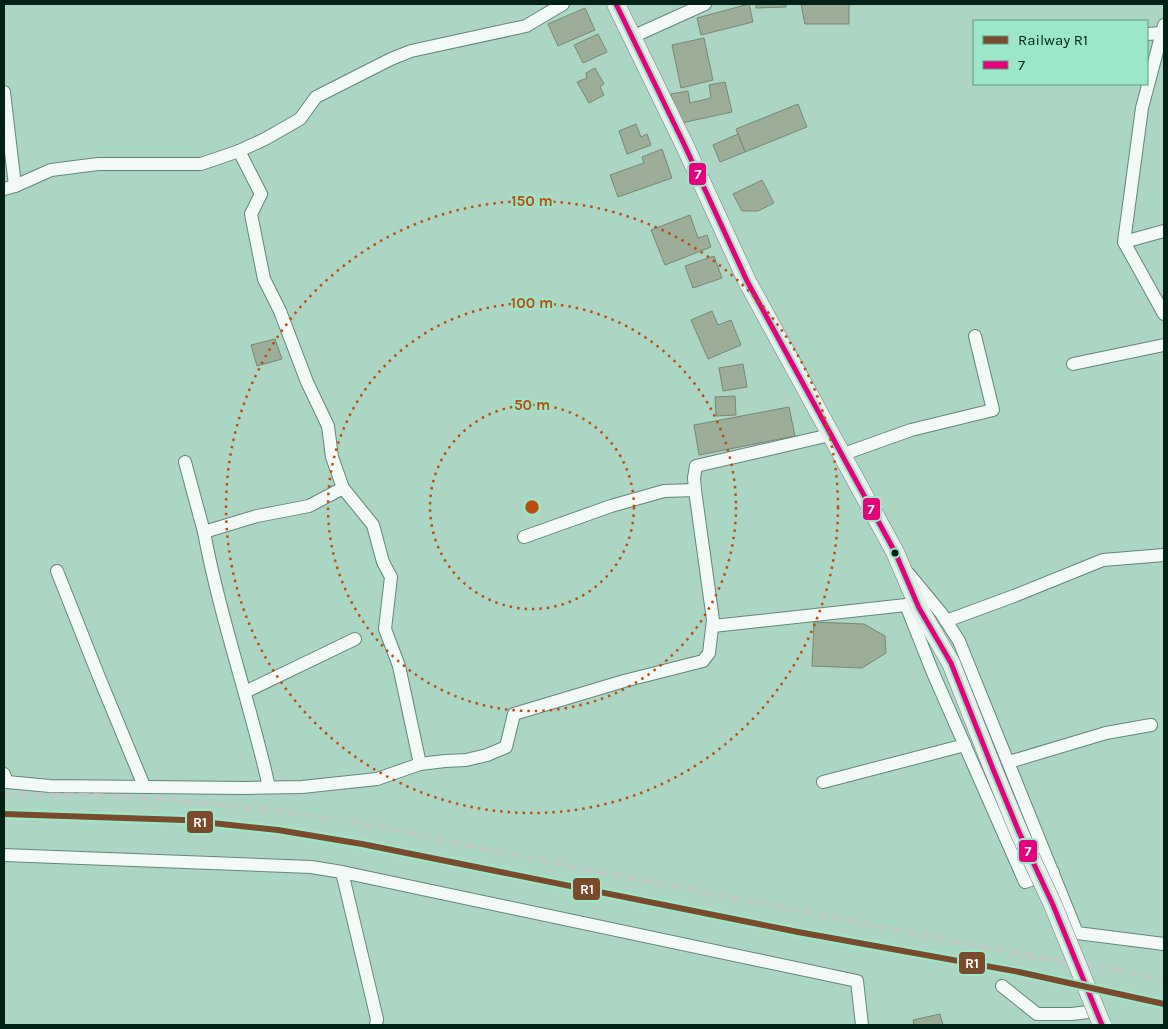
<svg xmlns="http://www.w3.org/2000/svg" width="1168" height="1029" font-family="Karla,sans-serif">
<style>
.building{fill:#9cae97;stroke:#768873}
.lines{fill:none;stroke-linecap:round;stroke-linejoin:round}
.street-casing{stroke:#628679;stroke-width:14}
.secondary-casing{stroke:#628679;stroke-width:19}
.street{stroke:#f3f9f6;stroke-width:12}
.secondary{stroke:#e8efee;stroke-width:18}
.rail{stroke:#bdcac5;stroke-width:4;stroke-dasharray:10 5;stroke-linecap:butt}
.secondary-bridge-casing{stroke:#628679;stroke-width:19;stroke-linecap:butt}
.secondary-bridge{stroke:#e8efee;stroke-width:18}
.bus-1-casing{stroke:#9be7c7;stroke-width:9}
.bus-1{stroke:#e5007d;stroke-width:5}
.rail-1-casing{stroke:#9be7c7;stroke-width:10}
.rail-1{stroke:#7a4b2a;stroke-width:6}
.ring{fill:none;stroke:#ba4e0e;stroke-width:2.5;stroke-dasharray:2.5 5}
.bus-dot{fill:#022116;stroke:#9be7c7;stroke-width:2}
.centre{fill:#ba4e0e;stroke:#9be7c7;stroke-width:2.5}
.ring-label{font-size:15px;text-anchor:middle;font-weight:bold;fill:#ba4e0e;stroke:#9be7c7;stroke-width:4;stroke-linejoin:round;paint-order:stroke}
.line-badge{stroke:#9be7c7;stroke-width:2}
.badge-label{font-size:14px;text-anchor:middle;font-weight:bold;fill:#fff}
</style>
<rect width="100%" height="100%" fill="#acd6c4"/>
<g class="building">
<polygon points="749,4 753,22 701,35 697,18"/>
<polygon points="756,4 786,4 786,7 756,8"/>
<polygon points="801,4 849,4 849,24 805,24"/>
<polygon points="585,8 595,30 558,46 548,24"/>
<polygon points="598,34 607,52 583,63 574,45"/>
<polygon points="704,38 713,80 681,88 672,45"/>
<polygon points="595,68 604,84 600,87 604,95 589,103 577,82 587,78 586,73"/>
<polygon points="725,82 732,112 677,124 671,94 688,91 690,103 711,98 709,85"/>
<polygon points="798,104 807,127 745,152 736,129"/>
<polygon points="636,124 641,137 647,134 651,145 627,154 619,131"/>
<polygon points="738,134 745,152 720,162 713,145"/>
<polygon points="662,149 672,178 618,197 610,175 644,163 642,157"/>
<polygon points="762,180 774,203 758,211 742,211 733,194"/>
<polygon points="690,215 698,238 707,235 711,247 665,265 651,230"/>
<polygon points="714,256 722,278 693,288 685,266"/>
<polygon points="712,311 718,325 731,320 741,345 708,359 691,320"/>
<polygon points="275,339 282,359 257,366 251,345"/>
<polygon points="743,364 747,387 723,391 719,368"/>
<polygon points="735,396 736,415 716,416 715,397"/>
<polygon points="789,407 795,436 699,455 694,425"/>
<polygon points="814,622 864,624 885,636 886,653 862,668 812,666"/>
<polygon points="940,1014 943,1025 914,1025 913,1020"/>
</g>
<g class="lines">
<g class="street-casing">
<g id="street">
<polyline points="1164,25 1142,108 1124,242 1164,231"/>
<polyline points="1147,34 1162,33"/>
<polyline points="632,37 705,4"/>
<polyline points="4,92 15,186"/>
<polyline points="239,151 261,194 251,214 264,279 280,311 307,382 328,426 332,457 343,488 373,525 383,562 391,577 385,629 399,666 420,764"/>
<polyline points="4,189 15,186 51,170 98,164 201,164 239,151 265,139 300,119 316,97 391,59 411,51 526,26 563,4"/>
<polyline points="1124,242 1164,314"/>
<polyline points="1073,364 1164,345"/>
<polyline points="841,455 911,430 993,410 975,336"/>
<polyline points="185,462 204,532"/>
<polyline points="524,537 611,506 664,491 695,490"/>
<polyline points="57,571 99,677 144,786"/>
<polyline points="908,573 941,613 959,641 1077,933 1164,944"/>
<polyline points="946,621 1014,596 1103,560 1164,555"/>
<polyline points="713,626 906,605 933,673 1025,882 1053,872"/>
<polyline points="245,692 355,639"/>
<polyline points="1009,762 1106,733 1151,725"/>
<polyline points="4,774 7,782 50,786 245,788 302,787 377,779 420,764 445,761 466,760 487,755 506,747 514,714 624,681 703,661 709,653 713,620 695,490 694,478 696,466 830,435"/>
<polyline points="823,782 965,745"/>
<path d="M269,787C250,702 220,618 204,532L257,516L309,506L343,488"/>
<polyline points="4,855 311,867 342,872 857,981 862,1025"/>
<polyline points="342,872 377,1019 376,1025"/>
<polyline points="1002,986 1037,1014 1072,1014 1096,1011"/>
</g>
</g>
<g class="secondary-casing">
<polyline id="secondary" points="616,4 684,144 747,281 895,552 919,608 951,663"/>
</g>
<use href="#street" class="street"/>
<use href="#secondary" class="secondary"/>
<g class="rail">
<polyline points="4,794 92,795 178,800 270,810 366,824 478,848 1030,956 1106,968 1164,981"/>
<polyline points="4,814 184,820 278,830 362,844 798,932 1019,972 1164,1004"/>
</g>
<g class="secondary-bridge-casing">
<polyline id="secondary-bridge" points="951,663 993,769 1019,832 1053,905 1102,1025"/>
</g>
<use href="#secondary-bridge" class="secondary-bridge"/>
<g class="bus-1-casing">
<polyline id="bus-1" points="616,4 684,144 747,281 895,552 919,608 951,663 993,769 1019,832 1053,905 1102,1025"/>
</g>
<use href="#bus-1" class="bus-1"/>
<g class="rail-1-casing">
<polyline id="rail-1" points="4,814 184,820 278,830 362,844 798,932 1019,972 1164,1004"/>
</g>
<use href="#rail-1" class="rail-1"/>
</g>
<g class="ring">
<circle cx="532" cy="507" r="102"/>
<circle cx="532" cy="507" r="204"/>
<circle cx="532" cy="507" r="306"/>
</g>
<circle class="bus-dot" cx="895" cy="553" r="4.5"/>
<circle cx="532" cy="507" r="8" class="centre"/>
<g class="ring-label">
<text x="532" y="206">150 m</text>
<text x="532" y="308">100 m</text>
<text x="532" y="410">50 m</text>
</g>
<g class="line-badge">
<rect x="688" y="162" width="19" height="24" rx="5" fill="#e5007d"/>
<rect x="862" y="497" width="19" height="24" rx="5" fill="#e5007d"/>
<rect x="186" y="810" width="28" height="24" rx="5" fill="#7a4b2a"/>
<rect x="1018" y="839" width="20" height="24" rx="5" fill="#e5007d"/>
<rect x="572" y="877" width="29" height="24" rx="5" fill="#7a4b2a"/>
<rect x="958" y="951" width="28" height="24" rx="5" fill="#7a4b2a"/>
</g>
<g class="badge-label">
<text x="698" y="179">7</text>
<text x="871" y="514">7</text>
<text x="200" y="827">R1</text>
<text x="1028" y="856">7</text>
<text x="587" y="894">R1</text>
<text x="972" y="968">R1</text>
</g>
<rect width="1168" height="1029" fill="none" stroke="#022116" stroke-width="10"/>
<rect x="973" y="20" width="175" height="65" fill="#9be7c7" stroke="#5e9880"/>
<rect x="983" y="36" width="25" height="8" fill="#7a4b2a" stroke="#5e9880"/>
<text x="1018" y="45" font-size="15" fill="#022116">Railway R1</text>
<rect x="983" y="61" width="25" height="8" fill="#e5007d" stroke="#5e9880"/>
<text x="1018" y="70" font-size="15" fill="#022116">7</text>
</svg>
